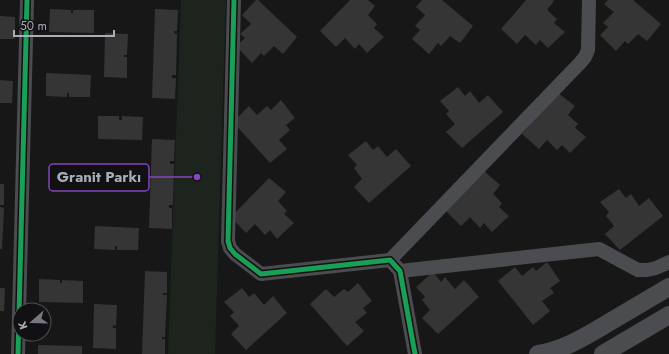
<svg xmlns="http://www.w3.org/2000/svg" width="669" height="354" font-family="Jost,sans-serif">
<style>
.green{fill:#1d241e}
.building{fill:#353536}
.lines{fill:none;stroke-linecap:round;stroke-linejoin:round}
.minor{stroke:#4b4c50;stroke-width:14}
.tertiary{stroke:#4b4c50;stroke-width:18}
.cycleway-casing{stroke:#111113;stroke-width:8}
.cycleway{stroke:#1a9f57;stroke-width:5}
.leader{fill:none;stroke:#8446be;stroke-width:1.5}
.callout-dot{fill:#8446be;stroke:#111113;stroke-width:1.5}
.callout{fill:#111113;stroke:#8446be;stroke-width:1.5}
.callout-label{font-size:15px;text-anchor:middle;font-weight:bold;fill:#a8adb8}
</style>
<rect width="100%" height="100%" fill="#171717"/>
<polygon class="green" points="181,0 226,0 215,354 168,354"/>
<g class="building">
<polygon points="256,0 258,0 297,37 283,54 274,46 264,56 261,53 252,63 236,46 245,38 240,34 251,24 242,15"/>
<polygon points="350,0 368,0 375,6 368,15 377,24 374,28 384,37 367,53 359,44 355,49 345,38 336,47 320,31"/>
<polygon points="422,0 442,0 473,26 460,43 450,36 441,46 438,43 429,54 412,39 420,30 415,26 425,15 416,7"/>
<polygon points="526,0 553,0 554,1 547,10 557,19 554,23 565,32 548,48 540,40 536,45 525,35 517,44 501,29"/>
<polygon points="608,0 633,0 661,24 647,41 638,34 628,44 625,41 616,51 600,35 608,27 603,23 614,12 604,4"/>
<polygon points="50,9 71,10 71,13 73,13 73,10 94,10 94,33 49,32"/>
<polygon points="155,9 178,10 177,31 174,31 174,33 177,34 176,75 172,75 172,78 176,78 175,99 152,98"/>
<polygon points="0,16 15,17 15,39 0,39"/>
<polygon points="105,33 128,34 127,55 124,55 124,57 127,57 127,78 104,77"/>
<polygon points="46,73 91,75 90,97 69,97 69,93 67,93 67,97 46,96"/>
<polygon points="0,80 13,81 12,103 0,103"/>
<polygon points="458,87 465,96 470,91 479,103 488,95 503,112 462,148 446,132 455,124 446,114 449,111 440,101"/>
<polygon points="558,93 575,106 568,115 578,124 575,128 586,137 570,153 562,145 557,150 547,140 539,149 522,134"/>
<polygon points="281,100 295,118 286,125 290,130 279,140 287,149 270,163 233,122 249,106 257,115 267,106 271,110"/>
<polygon points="98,116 119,116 119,120 122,120 122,116 143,117 142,140 98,139"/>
<polygon points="152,139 175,140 174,161 170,161 170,164 174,164 173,205 169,205 169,208 172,208 172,229 149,228"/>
<polygon points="366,141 373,150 378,146 387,157 396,149 411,166 369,203 354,187 362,179 354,168 357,165 348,155"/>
<polygon points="483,170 500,185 493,194 502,203 499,207 509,216 492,232 484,223 480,228 470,217 461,226 445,210"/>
<polygon points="269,178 286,192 278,201 287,211 284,214 294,223 277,239 270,230 265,235 255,224 246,233 231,217"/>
<rect x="0" y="184" width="4" height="21"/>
<polygon points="619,189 626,198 631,194 639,206 649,198 663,216 620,250 605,234 614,226 606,216 609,212 600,202"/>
<polygon points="0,207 4,208 2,249 0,249"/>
<polygon points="95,226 139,228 138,250 117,250 117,246 115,246 115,250 94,249"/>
<polygon points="547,262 560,281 550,288 554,293 542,301 550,311 533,325 498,281 515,267 522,276 533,267 536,271"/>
<polygon points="145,271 167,272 167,293 163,293 163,295 167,295 165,337 162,337 162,339 165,339 165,354 142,354"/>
<polygon points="433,272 441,282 445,277 455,289 464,280 479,297 438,334 422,318 430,310 422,300 425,297 416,287"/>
<polygon points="39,279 60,280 60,283 62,283 62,280 83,281 83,303 39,302"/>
<polygon points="358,283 372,301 363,308 367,313 355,322 364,331 347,346 310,304 326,289 334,297 344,289 348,292"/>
<polygon points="0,288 5,288 4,311 0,311"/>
<polygon points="242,288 249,297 254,293 264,305 273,296 287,313 246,350 231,334 239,326 230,316 234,312 224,302"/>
<polygon points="94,304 117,305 116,326 113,325 113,328 116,328 116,349 93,348"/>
<polygon points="38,345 82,346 82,354 38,354"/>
</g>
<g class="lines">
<g class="minor">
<polyline points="234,0 228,241 230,248 235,254 261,274 390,260 400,271 415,354"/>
<polyline points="390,260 580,63 585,57 588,50 589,0"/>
<polyline points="400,271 599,249 638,270 647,270 656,268 669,262"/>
<polyline points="18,354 27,0"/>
</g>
<g class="tertiary">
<path d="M538,354C564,350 586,336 608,323C628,311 649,299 669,287"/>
<polyline points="603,354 669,315"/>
</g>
<g class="cycleway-casing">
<g id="cycleway">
<polyline points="234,0 228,241 230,248 235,254 261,274 390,260 400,271 415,354"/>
<polyline points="18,354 27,0"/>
</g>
</g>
<use href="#cycleway" class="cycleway"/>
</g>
<path class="leader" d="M197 177L149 177"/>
<circle class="callout-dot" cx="197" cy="177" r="4"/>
<rect class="callout" x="49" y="164" width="100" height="27" rx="4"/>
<g class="callout-label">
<text x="99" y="182">Granit Parkı</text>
</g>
<g transform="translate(32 322) rotate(250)"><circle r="19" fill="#111113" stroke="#4d4f55"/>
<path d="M0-3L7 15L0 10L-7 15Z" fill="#757880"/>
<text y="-6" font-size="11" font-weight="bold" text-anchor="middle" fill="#a8adb8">K</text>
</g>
<path d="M14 30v6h100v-6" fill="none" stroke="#a8adb8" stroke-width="2"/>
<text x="20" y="30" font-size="12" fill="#a8adb8" stroke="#111113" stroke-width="3" paint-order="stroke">50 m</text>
</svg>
